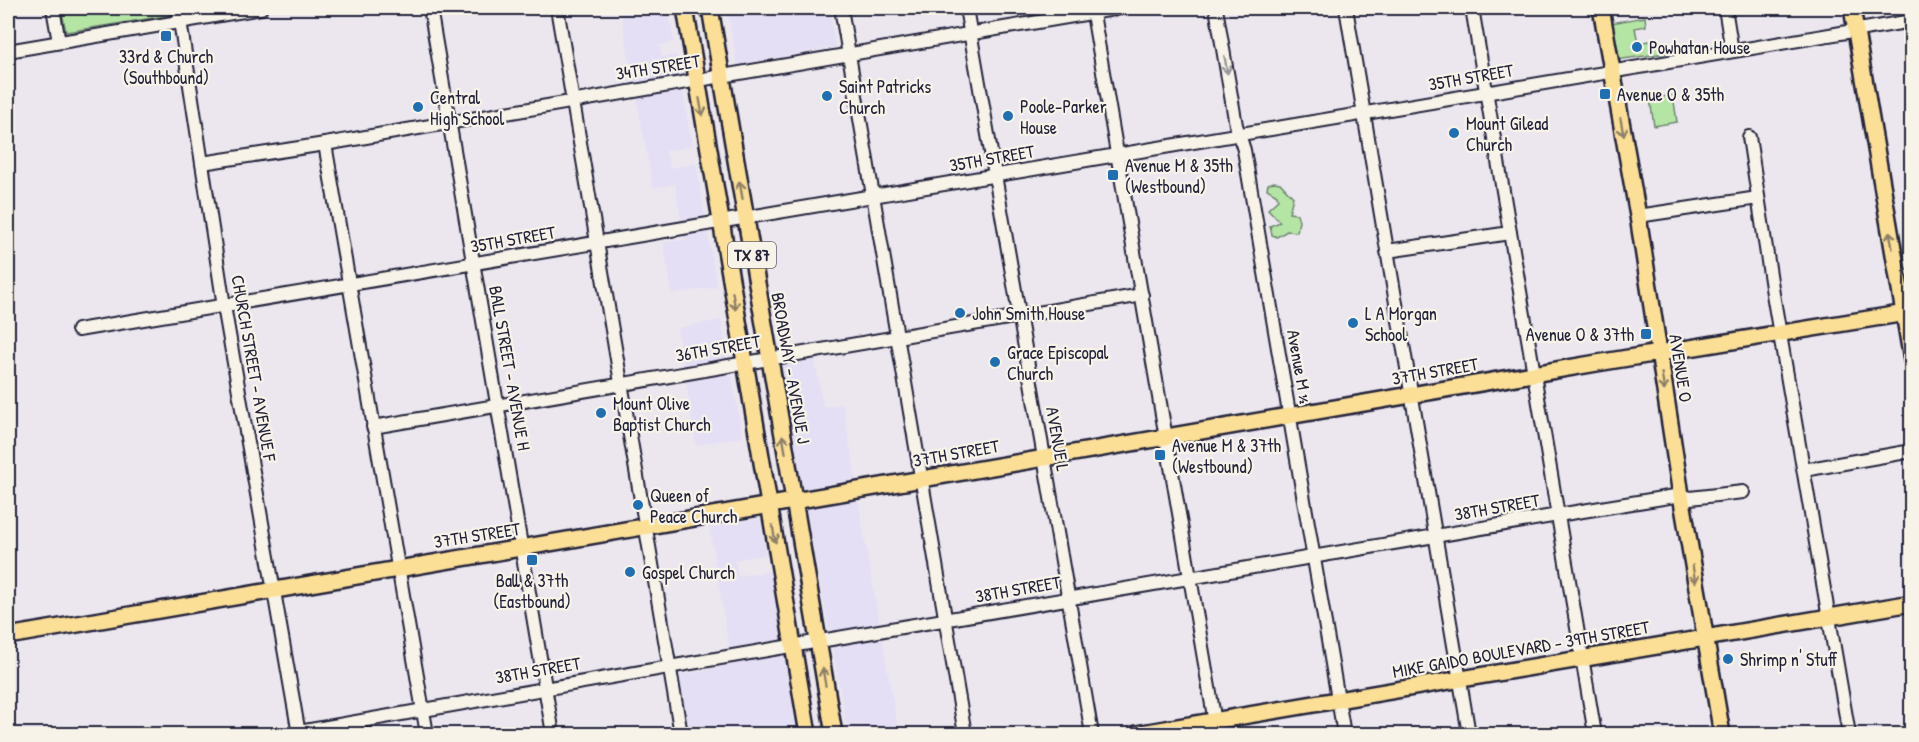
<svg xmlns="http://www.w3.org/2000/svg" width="1919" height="742" font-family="'Patrick Hand',sans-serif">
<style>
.built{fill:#e4dff4}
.green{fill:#b5e5a4;stroke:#6c8470;stroke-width:1.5}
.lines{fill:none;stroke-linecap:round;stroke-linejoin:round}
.minor-casing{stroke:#22223b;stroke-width:16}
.major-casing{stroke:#22223b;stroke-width:20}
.minor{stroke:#f7f3e8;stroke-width:12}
.major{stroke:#fbdf96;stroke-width:15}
.oneway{stroke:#97959a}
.oneway2{stroke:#8e8068}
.poi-dot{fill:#1f6fb2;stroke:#f7f3e8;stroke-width:2}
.labels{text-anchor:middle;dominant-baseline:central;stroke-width:4.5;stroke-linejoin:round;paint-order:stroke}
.shield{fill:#f7f3e8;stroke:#62616f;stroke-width:1.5}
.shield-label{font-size:16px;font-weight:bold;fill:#22223b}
.poi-label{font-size:18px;fill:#22223b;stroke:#f7f3e8;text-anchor:start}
.street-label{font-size:18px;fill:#22223b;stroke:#f7f3e8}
</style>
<rect width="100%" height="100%" fill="#ece7ef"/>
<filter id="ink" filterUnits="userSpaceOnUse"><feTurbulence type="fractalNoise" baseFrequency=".0167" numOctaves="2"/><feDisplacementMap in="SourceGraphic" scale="12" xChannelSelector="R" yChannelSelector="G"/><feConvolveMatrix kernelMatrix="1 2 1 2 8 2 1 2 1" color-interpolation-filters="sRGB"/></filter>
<g filter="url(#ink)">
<g class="built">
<polygon points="620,8 668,8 674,42 660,45 662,57 677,55 692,146 666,151 670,168 696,163 717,287 672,294 663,242 684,240 675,184 653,188"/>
<polygon points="727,8 829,8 836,47 737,65"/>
<polygon points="721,320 743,437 696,445 677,328"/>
<polygon points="815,360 823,407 843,404 856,479 802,489 781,365"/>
<polygon points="858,500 899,734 848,734 806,509"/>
<polygon points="760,518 766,554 735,560 738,576 770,571 797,734 742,734 741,730 714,734 686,734 677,676 732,665 709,526"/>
</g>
<g class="green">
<polygon points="61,8 170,8 172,15 66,32"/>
<polygon points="1645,17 1646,26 1635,28 1638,43 1649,41 1651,46 1665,43 1666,53 1616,60 1611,23"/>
<polygon points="1673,95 1677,122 1654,126 1650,99"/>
<polygon points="1274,182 1280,183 1293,197 1289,213 1297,214 1299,221 1297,232 1287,231 1277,237 1272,235 1270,226 1280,222 1268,209 1278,200 1277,195 1267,189 1268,184"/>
</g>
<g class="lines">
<g class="minor-casing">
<g id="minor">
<polyline points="53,8 59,42"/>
<polyline points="178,8 224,306 299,734"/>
<polyline points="430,8 553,734"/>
<polyline points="557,8 681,734"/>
<polyline points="841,8 965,734"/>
<polyline points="966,8 1092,734"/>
<polyline points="1092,8 1217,734"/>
<polyline points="1216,8 1236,125 1244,150 1344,734"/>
<polyline points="1346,8 1469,734"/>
<polyline points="1472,8 1595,734"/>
<polyline points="1725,8 1732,51"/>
<polyline points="8,51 261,8"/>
<polyline points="1749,137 1773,294 1849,734"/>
<polyline points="325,144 427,734"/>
<polyline points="202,163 325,144 1120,8"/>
<polyline points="1638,216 1758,198"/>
<polyline points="1387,251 1510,233"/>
<polyline points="78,330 1912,21"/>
<polyline points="373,427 1142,295"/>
<polyline points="1804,470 1912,451"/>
<path d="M299,732C718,656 1138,589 1558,515L1681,495L1690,498L1743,492"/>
</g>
</g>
<g class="major-casing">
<g id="major">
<polyline points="685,8 808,734"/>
<polyline points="710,8 834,734"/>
<polyline points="1601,8 1638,216 1681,495 1722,734"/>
<polyline points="1852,8 1912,360"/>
<polyline points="8,636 1597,363 1912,312"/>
<polyline points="1136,734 1912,603"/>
</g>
</g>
<use href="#minor" class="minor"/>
<use href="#major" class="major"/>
</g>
<defs><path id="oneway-shaft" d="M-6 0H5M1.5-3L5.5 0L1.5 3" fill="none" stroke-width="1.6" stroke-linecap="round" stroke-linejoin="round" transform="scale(1.5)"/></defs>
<use class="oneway" href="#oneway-shaft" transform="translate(1226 65) rotate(80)"/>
<g class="oneway2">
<use href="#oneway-shaft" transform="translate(701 107) rotate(80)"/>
<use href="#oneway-shaft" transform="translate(1622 127) rotate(80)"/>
<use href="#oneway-shaft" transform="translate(741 190) rotate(-100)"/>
<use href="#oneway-shaft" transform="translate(1891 240) rotate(-99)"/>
<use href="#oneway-shaft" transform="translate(734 301) rotate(80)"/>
<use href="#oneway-shaft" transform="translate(1663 382) rotate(81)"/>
<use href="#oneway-shaft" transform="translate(784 444) rotate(-100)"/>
<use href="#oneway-shaft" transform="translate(774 534) rotate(80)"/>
<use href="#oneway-shaft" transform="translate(1694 574) rotate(81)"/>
<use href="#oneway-shaft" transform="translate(824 677) rotate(-100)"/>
</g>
</g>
<g class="poi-dot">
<rect x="160" y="30" width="12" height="12" rx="3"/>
<circle cx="1637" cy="47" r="6"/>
<rect x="1599" y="88" width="12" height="12" rx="3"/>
<circle cx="827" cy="96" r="6"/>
<circle cx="418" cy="107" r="6"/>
<circle cx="1008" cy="116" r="6"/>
<circle cx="1454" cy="133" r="6"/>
<rect x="1107" y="169" width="12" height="12" rx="3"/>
<circle cx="960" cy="313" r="6"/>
<circle cx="1353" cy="323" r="6"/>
<rect x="1640" y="328" width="12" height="12" rx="3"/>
<circle cx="995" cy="362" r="6"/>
<circle cx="601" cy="413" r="6"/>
<rect x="1154" y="449" width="12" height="12" rx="3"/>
<circle cx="638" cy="505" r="6"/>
<rect x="526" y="554" width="12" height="12" rx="3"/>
<circle cx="630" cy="572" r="6"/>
<circle cx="1728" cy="659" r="6"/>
</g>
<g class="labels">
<rect class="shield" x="728" y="242" width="48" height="26" rx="4.5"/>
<g class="shield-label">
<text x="752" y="255">TX 87</text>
</g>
<g class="poi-label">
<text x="1649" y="47">Powhatan House</text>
<text x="166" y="56" text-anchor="middle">33rd &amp; Church<tspan x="166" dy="21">(Southbound)</tspan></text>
<text x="839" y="86">Saint Patricks<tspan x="839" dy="21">Church</tspan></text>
<text x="1617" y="94">Avenue O &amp; 35th</text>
<text x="430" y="97">Central<tspan x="430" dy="21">High School</tspan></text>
<text x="1020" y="106">Poole-Parker<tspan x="1020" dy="21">House</tspan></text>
<text x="1466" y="123">Mount Gilead<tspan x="1466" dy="21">Church</tspan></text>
<text x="1125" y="165">Avenue M &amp; 35th<tspan x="1125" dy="21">(Westbound)</tspan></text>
<text x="972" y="313">John Smith House</text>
<text x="1365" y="313">L A Morgan<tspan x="1365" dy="21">School</tspan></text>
<text x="1634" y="334" text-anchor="end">Avenue O &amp; 37th</text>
<text x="1007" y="352">Grace Episcopal<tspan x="1007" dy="21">Church</tspan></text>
<text x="613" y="403">Mount Olive<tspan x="613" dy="21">Baptist Church</tspan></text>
<text x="1172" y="445">Avenue M &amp; 37th<tspan x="1172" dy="21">(Westbound)</tspan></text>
<text x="650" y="495">Queen of<tspan x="650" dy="21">Peace Church</tspan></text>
<text x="642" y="572">Gospel Church</text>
<text x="532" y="580" text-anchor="middle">Ball &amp; 37th<tspan x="532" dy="21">(Eastbound)</tspan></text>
<text x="1740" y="659">Shrimp n' Stuff</text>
</g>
<g class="street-label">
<text transform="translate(658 67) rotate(-9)">34TH STREET</text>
<text transform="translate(1471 77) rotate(-10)">35TH STREET</text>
<text transform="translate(992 158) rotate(-10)">35TH STREET</text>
<text transform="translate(513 239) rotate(-10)">35TH STREET</text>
<text transform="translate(718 348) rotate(-10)">36TH STREET</text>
<text transform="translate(1300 367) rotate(80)">Avenue M ½</text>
<text transform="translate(254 368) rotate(80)">CHURCH STREET - AVENUE F</text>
<text transform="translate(510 368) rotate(80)">BALL STREET - AVENUE H</text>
<text transform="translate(791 368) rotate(80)">BROADWAY - AVENUE J</text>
<text transform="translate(1681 368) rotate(81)">AVENUE O</text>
<text transform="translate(1435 371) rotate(-10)">37TH STREET</text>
<text transform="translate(1058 439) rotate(80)">AVENUE L</text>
<text transform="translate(956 453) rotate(-10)">37TH STREET</text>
<text transform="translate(1497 507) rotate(-10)">38TH STREET</text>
<text transform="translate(477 535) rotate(-9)">37TH STREET</text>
<text transform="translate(1018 589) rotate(-10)">38TH STREET</text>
<text transform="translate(1521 649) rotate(-10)">MIKE GAIDO BOULEVARD - 39TH STREET</text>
<text transform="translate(538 670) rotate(-10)">38TH STREET</text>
</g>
</g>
<rect width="1919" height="742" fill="none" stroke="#f7f3e8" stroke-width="30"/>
<rect x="15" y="15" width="1889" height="712" fill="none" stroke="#22223b" stroke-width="2" filter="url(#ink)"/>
</svg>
